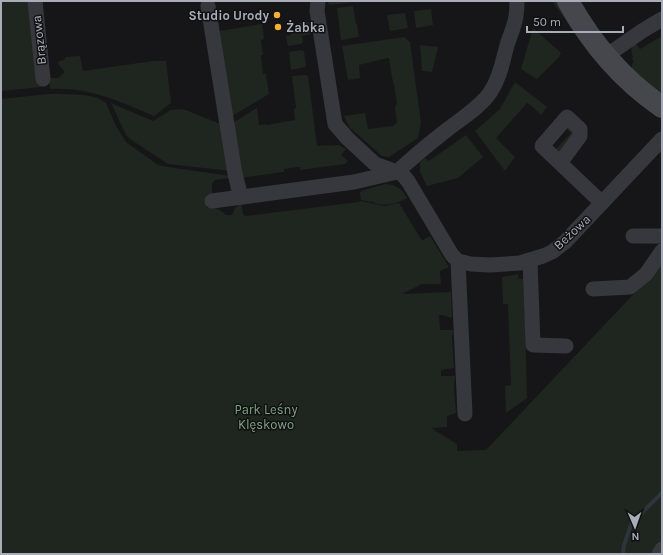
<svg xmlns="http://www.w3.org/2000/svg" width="663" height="555" font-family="Karla,sans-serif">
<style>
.green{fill:#1e261f}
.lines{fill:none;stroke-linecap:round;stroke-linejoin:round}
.stream{stroke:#2c353c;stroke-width:4}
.street{stroke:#37383d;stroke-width:15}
.secondary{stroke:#45474d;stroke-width:22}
.poi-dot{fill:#f2b134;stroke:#111113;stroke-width:1.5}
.labels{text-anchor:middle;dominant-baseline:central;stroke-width:3;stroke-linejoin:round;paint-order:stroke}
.poi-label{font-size:13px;font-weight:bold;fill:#a8adb8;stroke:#111113;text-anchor:end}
.street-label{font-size:13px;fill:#a8adb8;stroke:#111113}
.park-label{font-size:13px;fill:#7fa381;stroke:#111113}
</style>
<rect width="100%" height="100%" fill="#161618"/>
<g class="green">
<polygon points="1,1 31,1 42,87 1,91"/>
<polygon points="328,1 354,1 354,2 329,5 328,3"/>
<polygon points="552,1 560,1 584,44 582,43"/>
<polygon points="353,6 356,24 357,24 359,37 341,40 337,8"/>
<polygon points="431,9 433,25 416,28 414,11"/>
<polygon points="405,13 408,28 390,31 387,15"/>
<polygon points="308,22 310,24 311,34 302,36 303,42 301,44 288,46 286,36 291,35 290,32 296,31 296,26 299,23"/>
<polygon points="262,24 264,39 261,40 263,55 261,55 263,74 266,74 269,94 234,115 231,114 218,35 220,31"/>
<polygon points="533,28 561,53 559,57 537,79 521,69"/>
<path d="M662,36V96L632,70V64L634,61L632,59L633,57C631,51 630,47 635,42L640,49Z"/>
<polygon points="404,37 410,42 421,123 418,138 389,157 382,156 349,127 344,116 365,113 368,129 393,126 397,122 395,107 397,103 394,85 392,77 389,58 379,60 359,65 360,78 348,80 342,46"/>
<polygon points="420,45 438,47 432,72 422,71"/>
<polygon points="301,50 304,51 306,67 291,70 289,52"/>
<path d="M80,56L83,71L153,61H166L171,103L154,116C119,101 89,87 50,89L49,78H58L65,72L58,64V62L65,59V57Z"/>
<polygon points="306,75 308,76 317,146 339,145 346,149 341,155 348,161 345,164 300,170 300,167 298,167 284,169 284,172 239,178 233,124 234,122 257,108 259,125 267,124 267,125 295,120 294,109 296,108 292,76"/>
<polygon points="515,82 547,107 541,115 531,105 527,103 496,138 515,157 505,171 475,131 500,109"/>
<path d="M48,94H62L85,95L98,98L106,103L116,126L126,142L158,165L168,167L231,176L233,192H231L229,178L215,180L212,184V194L207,195L206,197L207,208C215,207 220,209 226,215H232L235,208L240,204L242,206L243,214L245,216L359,202L360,201L385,206L399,203L421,239L423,240L430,236L449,267L440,271L441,284H422L402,294L451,292L452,318L442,315H439L440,330H453L452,338L454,368L441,370V376H455L454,387L456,413L447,416V427L431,428L457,444V451L486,450L662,264V543L654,554H1V99Z"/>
<polygon points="111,103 153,121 171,110 183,109 223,125 231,171 168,164 130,139 126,135"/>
<polygon points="567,125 576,132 560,154 556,149 571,133 564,126"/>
<polygon points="466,135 483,157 458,178 427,186 420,172 420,162 425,158 429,161"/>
<path d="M385,184C394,184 403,189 407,198C395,205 387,206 374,203L373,201L371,202L361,200L360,193L361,191Z"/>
<polygon points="518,274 519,279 524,279 527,398 506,413 505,386 511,385 508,304 503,304 502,277"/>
</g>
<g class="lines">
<polyline class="stream" points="623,554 624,545 632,522 662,493"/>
<g class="street">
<polyline points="35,1 43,79"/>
<path d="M318,1L317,11L319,23L335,124L347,138L375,164L397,172C413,157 430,143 448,129C461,119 483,105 491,91C501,76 503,58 508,42C514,26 517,19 517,1"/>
<polyline points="208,6 235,174 241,197"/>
<polyline points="606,56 642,31 662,19"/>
<polyline points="560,163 580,136 580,129 567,117 542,146 560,163 602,203"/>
<polyline points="212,201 354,182 397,172 402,174 408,181 452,255 458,261 471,264 490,265 520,263 543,256 552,252 565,242 662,139"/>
<polyline points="633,236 662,236"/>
<polyline points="530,260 533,345 566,346"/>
<polyline points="458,261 465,414"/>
<polyline points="593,289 630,287 646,274 662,251"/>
<polyline points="659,554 662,549"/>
</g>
<path class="secondary" d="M568,1C591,43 623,80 662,107"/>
</g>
<g class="poi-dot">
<circle cx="277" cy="15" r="4"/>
<circle cx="278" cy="27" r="4"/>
</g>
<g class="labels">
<g class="poi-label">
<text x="269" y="15">Studio Urody</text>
<text x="286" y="27" text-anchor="start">Żabka</text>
</g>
<g class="street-label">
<text transform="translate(39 40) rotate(-96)">Brązowa</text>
<text transform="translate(572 232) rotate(-43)">Beżowa</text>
</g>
<g class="park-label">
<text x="266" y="409">Park Leśny<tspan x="266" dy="15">Klęskowo</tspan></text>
</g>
</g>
<rect width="663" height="555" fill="none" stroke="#a8adb8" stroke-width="4"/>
<g transform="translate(635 527) rotate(178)" stroke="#111113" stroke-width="3" paint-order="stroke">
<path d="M0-3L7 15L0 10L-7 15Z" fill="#a8adb8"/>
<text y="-6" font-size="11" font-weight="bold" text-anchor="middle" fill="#a8adb8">N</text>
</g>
<path d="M527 26v6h96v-6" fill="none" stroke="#a8adb8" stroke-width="2"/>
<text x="533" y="26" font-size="12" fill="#a8adb8" stroke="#111113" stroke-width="3" paint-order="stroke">50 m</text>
</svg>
